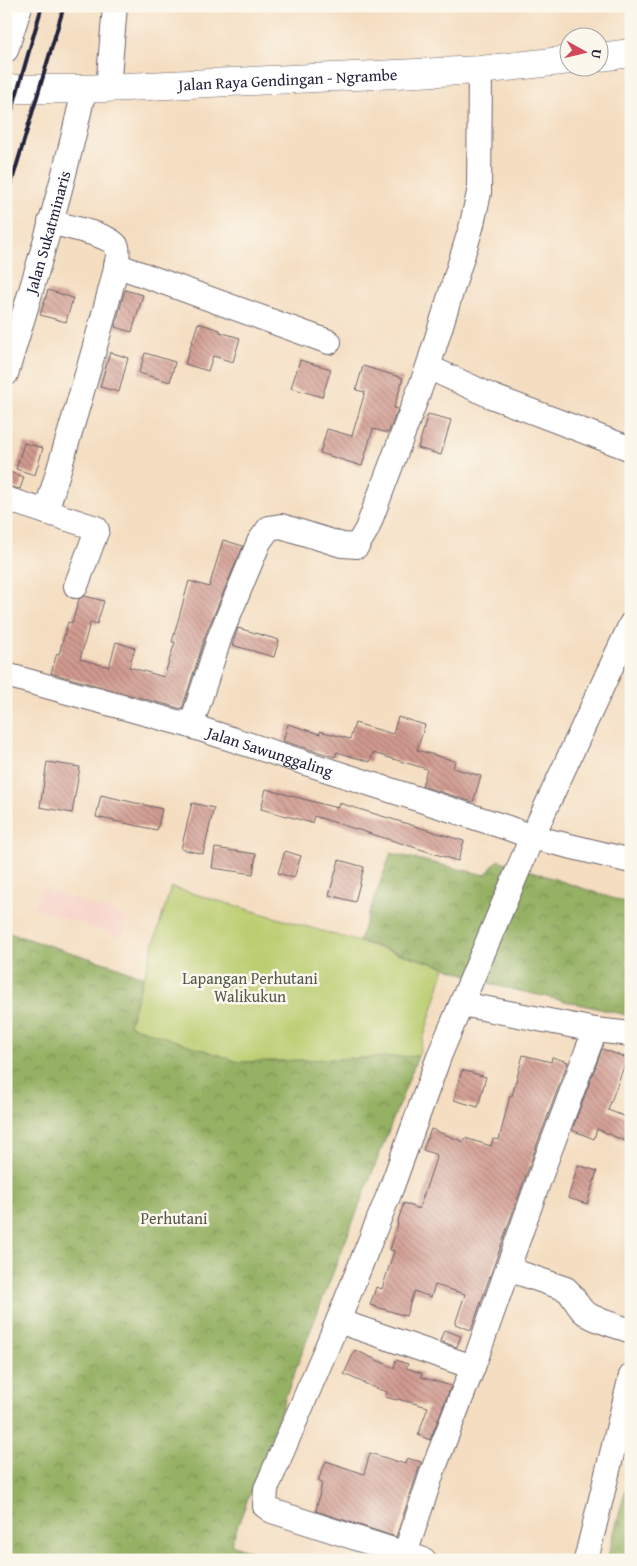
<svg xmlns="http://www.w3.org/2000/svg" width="637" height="1566" font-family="'Gentium Book Plus',serif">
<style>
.built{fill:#f7d1c8}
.forest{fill:url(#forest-crowns);stroke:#5c6a50}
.park{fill:#bcce72;stroke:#6f7856}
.building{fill:url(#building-back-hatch)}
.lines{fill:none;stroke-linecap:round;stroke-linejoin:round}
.minor-casing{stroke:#6c636a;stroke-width:26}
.major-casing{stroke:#6c636a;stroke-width:29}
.minor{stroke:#fff;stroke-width:24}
.major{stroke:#fff;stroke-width:28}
.rail{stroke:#22223b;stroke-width:4}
.labels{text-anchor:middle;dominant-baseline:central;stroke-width:5;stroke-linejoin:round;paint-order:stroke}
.street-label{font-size:16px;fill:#22223b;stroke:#fbf7ec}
.park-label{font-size:16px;fill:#50564c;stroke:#fbf7ec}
</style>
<defs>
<pattern id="forest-crowns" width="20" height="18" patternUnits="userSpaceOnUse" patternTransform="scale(1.25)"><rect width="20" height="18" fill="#95b164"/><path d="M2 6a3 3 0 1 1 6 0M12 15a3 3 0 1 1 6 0" fill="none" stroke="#799054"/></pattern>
<pattern id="building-back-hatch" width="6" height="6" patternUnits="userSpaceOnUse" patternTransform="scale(1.25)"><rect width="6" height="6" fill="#d19a8f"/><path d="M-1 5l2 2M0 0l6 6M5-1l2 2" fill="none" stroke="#a97d76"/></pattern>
</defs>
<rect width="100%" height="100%" fill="#fbf7ec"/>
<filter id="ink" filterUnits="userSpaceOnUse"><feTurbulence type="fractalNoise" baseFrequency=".02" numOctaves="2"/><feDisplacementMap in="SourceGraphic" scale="10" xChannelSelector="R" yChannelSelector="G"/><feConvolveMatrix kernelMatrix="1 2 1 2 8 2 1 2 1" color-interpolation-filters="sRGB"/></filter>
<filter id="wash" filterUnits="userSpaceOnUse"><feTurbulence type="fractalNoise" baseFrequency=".0096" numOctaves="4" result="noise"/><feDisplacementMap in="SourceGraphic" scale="20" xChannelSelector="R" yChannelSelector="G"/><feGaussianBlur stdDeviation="1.12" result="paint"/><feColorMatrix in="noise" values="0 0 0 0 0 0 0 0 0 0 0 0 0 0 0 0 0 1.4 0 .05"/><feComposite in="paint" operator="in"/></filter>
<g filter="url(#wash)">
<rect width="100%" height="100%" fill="#f4ddc0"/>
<polygon class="built" points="41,888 128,917 122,937 34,908"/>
<g class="forest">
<polygon points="391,853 485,875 498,860 621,901 631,903 631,1016 494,985 445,967 359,941"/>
<polygon points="6,932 115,966 143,977 129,1025 240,1062 418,1056 311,1329 231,1544 276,1560 6,1560"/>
<polygon points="631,1469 631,1560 607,1560"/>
</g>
<polygon class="park" points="171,887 445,967 418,1056 240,1062 129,1025"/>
<g id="blocks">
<g class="building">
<polygon points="48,290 73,298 66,322 40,315"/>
<polygon points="125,290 143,295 132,332 115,327"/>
<polygon points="198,323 220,330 220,332 240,338 233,362 213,356 208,371 185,364"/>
<polygon points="110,352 128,358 119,392 100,387"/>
<polygon points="145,353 175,362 170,382 139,373"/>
<polygon points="300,360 331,369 322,397 291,388"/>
<polygon points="363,366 403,378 394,408 398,409 388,433 373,429 362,466 320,453 327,429 352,436 365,392 356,390"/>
<polygon points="428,414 451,420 441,455 418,448"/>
<polygon points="24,443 43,448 35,475 16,469"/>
<polygon points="6,471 24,477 20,489 6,486"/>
<polygon points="223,540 243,546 207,631 182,709 51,673 57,653 59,654 68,622 72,623 79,599 85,596 104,601 97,624 90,623 80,659 109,667 116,642 135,648 129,667 164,677 175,642 172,642 189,581 209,587"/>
<polygon points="238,628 279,640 274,657 232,645"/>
<polygon points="398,717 425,725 417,750 455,761 453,768 481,776 473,802 422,786 427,769 373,753 370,762 337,752 335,757 283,741 288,724 320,734 320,731 350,739 355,723 393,734"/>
<polygon points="47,762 80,767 72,813 40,807"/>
<polygon points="266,789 337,808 339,803 464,841 458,861 314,816 312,823 261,809"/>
<polygon points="101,795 162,809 157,830 96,817"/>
<polygon points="192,803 214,808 203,854 181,849"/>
<polygon points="215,848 256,854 253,874 212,868"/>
<polygon points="285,851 301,856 294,878 278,873"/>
<polygon points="339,860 364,867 355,902 329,895"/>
<polygon points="602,1049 627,1058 608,1110 631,1119 631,1128 625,1141 597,1129 594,1139 572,1130"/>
<polygon points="523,1055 551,1062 552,1057 568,1062 532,1158 471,1330 455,1324 465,1294 435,1285 431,1297 414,1291 406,1316 370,1305 376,1287 382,1289 394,1251 390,1250 398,1224 397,1223 404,1203 419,1209 437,1155 423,1150 431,1129 464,1142 465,1138 491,1146 493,1139 499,1140 510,1095 512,1096"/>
<polygon points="462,1070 486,1077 478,1107 454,1100"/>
<polygon points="578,1165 597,1171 587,1204 568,1198"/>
<polygon points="444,1330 461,1336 457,1347 440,1341"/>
<polygon points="355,1350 394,1368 396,1360 408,1364 406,1368 422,1373 421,1377 451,1386 430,1440 418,1435 428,1407 398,1399 397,1400 385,1397 387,1392 375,1388 344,1374"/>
<polygon points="370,1453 405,1464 407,1458 421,1462 396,1537 316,1511 322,1483 318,1481 326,1461 364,1474"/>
</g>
</g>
</g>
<g filter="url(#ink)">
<use href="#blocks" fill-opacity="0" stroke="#6c636a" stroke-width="1"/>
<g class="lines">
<g class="minor-casing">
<g id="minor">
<polyline points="6,50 20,6"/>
<polyline points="108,88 115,6"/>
<polyline points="116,265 329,342"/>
<polyline points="428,367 491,396 631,449"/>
<path id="s1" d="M6,374C34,280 64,185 84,89"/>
<polyline points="6,499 96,528 97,530 76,586"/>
<path d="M46,512C66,446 86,380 104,314C107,301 121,258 117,247C113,235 63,226 50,222"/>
<path id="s2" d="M6,675L191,726L508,828L532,837L631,861"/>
<polyline points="191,726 220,636 259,542 269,528 281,526 342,545 357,546 367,529 428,367 471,228 479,193 480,70"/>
<polyline points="462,1004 595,1030 631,1034"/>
<path d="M508,1269L566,1289C574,1296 576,1304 583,1311C593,1320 617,1326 631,1331"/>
<polyline points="338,1321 473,1367"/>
<polyline points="405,1554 433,1470 473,1367 545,1163 595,1030"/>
<polyline points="424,1560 272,1511 265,1506 266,1489 338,1321 391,1189 440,1054 532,837 631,624"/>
<polyline points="586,1560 631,1376"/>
</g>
</g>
<g class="major-casing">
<g id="major">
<polyline points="600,57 631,53"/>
<path id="s3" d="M6,89H84L480,70L570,60"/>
</g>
</g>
<use href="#minor" class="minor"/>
<use href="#major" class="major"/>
<g class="rail">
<polyline points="6,131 42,6"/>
<polyline points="6,201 64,6"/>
</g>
</g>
</g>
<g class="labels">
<g class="street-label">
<text stroke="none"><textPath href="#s3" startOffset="282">Jalan Raya Gendingan - Ngrambe</textPath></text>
<text stroke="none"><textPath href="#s1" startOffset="148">Jalan Sukatminaris</textPath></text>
<text stroke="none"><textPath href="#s2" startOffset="275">Jalan Sawunggaling</textPath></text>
</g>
<g class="park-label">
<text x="250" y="978">Lapangan Perhutani<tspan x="250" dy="18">Walikukun</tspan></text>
<text x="174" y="1218">Perhutani</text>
</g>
</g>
<rect width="637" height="1566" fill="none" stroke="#fbf7ec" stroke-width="25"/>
<g transform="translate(584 52) rotate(98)"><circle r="24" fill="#fbf7ec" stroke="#a4a2a5"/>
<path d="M0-4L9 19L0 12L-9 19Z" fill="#d1495b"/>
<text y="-8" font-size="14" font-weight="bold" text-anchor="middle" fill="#22223b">U</text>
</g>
</svg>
